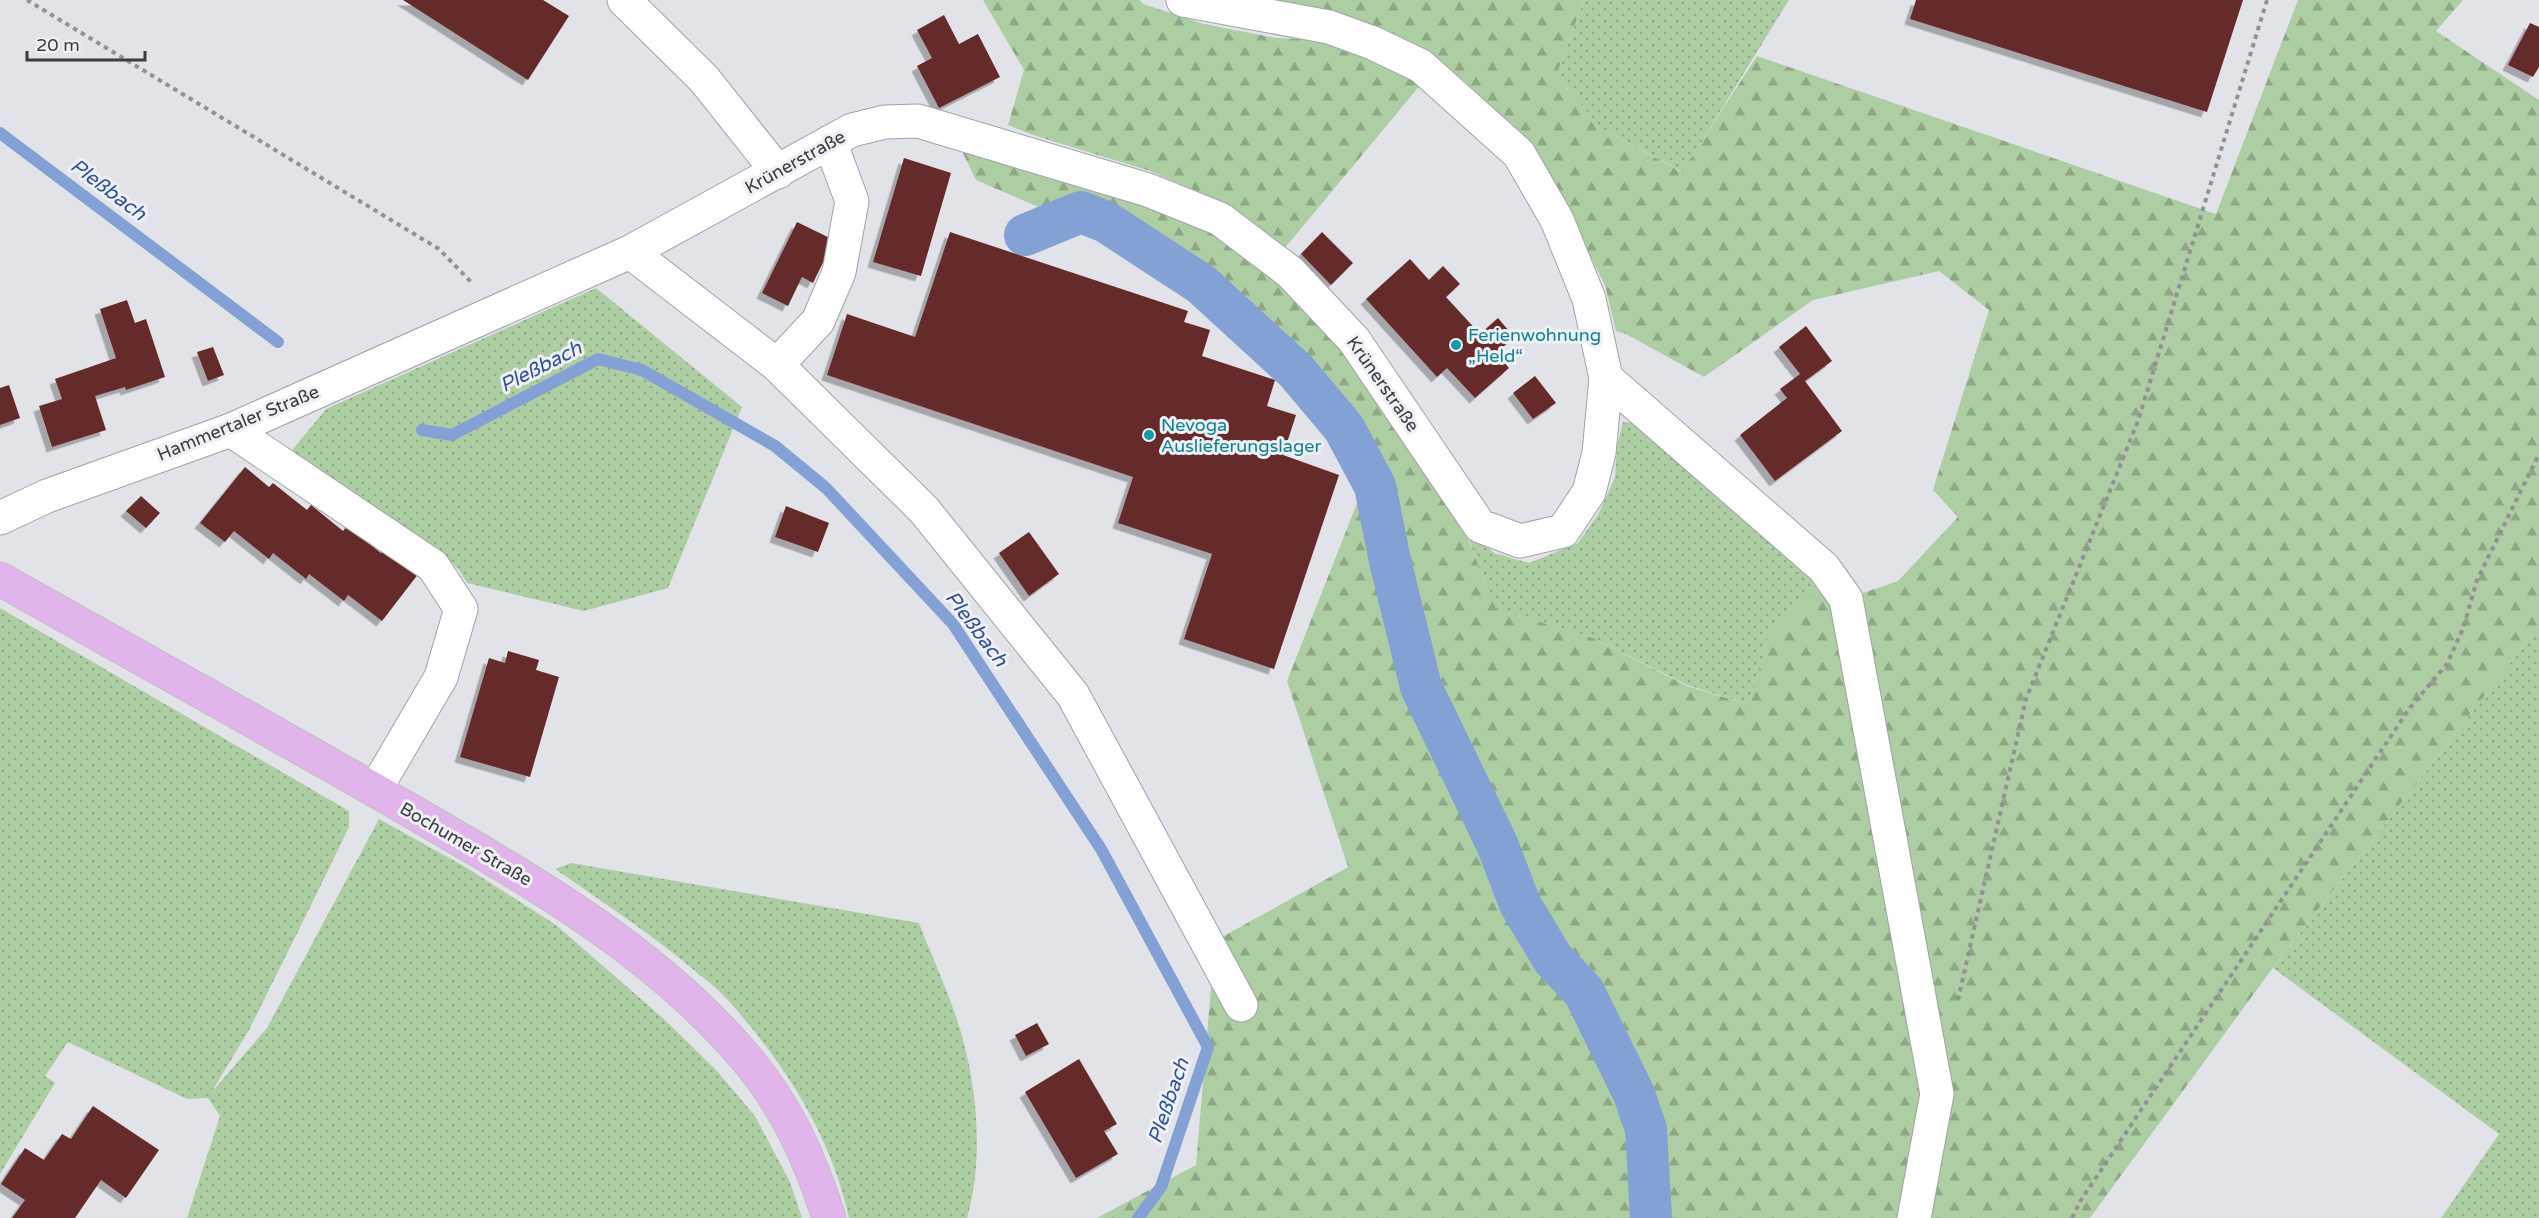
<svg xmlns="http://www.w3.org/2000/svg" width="2539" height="1218" font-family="'Varela Round',sans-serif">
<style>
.grass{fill:url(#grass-dots)}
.forest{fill:url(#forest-firs)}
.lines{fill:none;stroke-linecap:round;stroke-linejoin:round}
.stream{stroke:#84a1d6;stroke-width:12}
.canal{stroke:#84a1d6;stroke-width:42}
.building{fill:#652b2a;filter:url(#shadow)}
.minor-casing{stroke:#a0a2a7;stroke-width:35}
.major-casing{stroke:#c0c0c1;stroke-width:35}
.path{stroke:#919296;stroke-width:4;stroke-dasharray:4.5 4.5;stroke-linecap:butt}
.minor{stroke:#fff;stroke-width:33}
.major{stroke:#e1b5eb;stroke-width:33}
.culture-dot{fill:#0f9aa8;stroke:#eff0f5;stroke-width:2}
.labels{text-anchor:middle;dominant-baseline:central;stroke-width:6;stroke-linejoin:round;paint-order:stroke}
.street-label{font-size:18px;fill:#3a3b3d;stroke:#eff0f5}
.culture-label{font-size:18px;fill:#0d838f;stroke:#eff0f5;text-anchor:start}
.water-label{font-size:20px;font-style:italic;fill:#2f5292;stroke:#eff0f5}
</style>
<defs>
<pattern id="grass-dots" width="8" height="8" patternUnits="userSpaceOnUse" patternTransform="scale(1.5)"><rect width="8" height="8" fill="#adcda3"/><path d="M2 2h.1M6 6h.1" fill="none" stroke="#8ea886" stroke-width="1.8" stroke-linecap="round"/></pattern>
<pattern id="forest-firs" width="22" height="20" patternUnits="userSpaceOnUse" patternTransform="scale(1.5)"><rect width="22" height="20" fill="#adcda3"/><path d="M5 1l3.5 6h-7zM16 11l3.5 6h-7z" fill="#8ea886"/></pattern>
<filter id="shadow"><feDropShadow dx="-5.5" dy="5.5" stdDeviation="0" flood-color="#0004"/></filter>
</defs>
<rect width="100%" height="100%" fill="#e2e3e8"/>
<g class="grass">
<polygon points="1584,0 1789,0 1683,172 1602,129 1556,76"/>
<polygon points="596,288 742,407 668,588 584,611 467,583 459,570 438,548 289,462 293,449 326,409"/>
<polygon points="1623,422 1640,423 1825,581 1769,634 1750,705 1687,685 1593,638 1495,609 1464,527 1494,553 1529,563 1578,543 1599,513 1615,477 1617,446"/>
<polygon points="0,608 349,811 349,827 317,893 249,1030 211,1093 267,1028 379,819 467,868 556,925 665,1020 717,1071 755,1116 790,1182 802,1218 187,1218 220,1116 208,1098 187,1099 68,1042 45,1076 55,1083 0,1174"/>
<polygon points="2539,626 2539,1218 2441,1218 2499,1134 2273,968"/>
<path d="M571,863L919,923C933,960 953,1001 963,1040C978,1094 983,1163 967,1218H849C831,1134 781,1057 722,994C712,984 699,975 688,965C645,930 600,900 555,869Z"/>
</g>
<g class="forest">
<polygon points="983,0 1140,0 1143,4 1204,24 1276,38 1318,40 1350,47 1422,83 1284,249 1225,203 1150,171 1033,135 1008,125 1024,70"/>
<polygon points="1256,0 1584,0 1556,76 1602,129 1682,172 1757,56 2216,214 2298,0 2463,0 2436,31 2539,100 2539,626 2272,969 2090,1218 1097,1218 1196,1165 1215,941 1348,867 1287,681 1361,493 1235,291 976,180 958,143 1209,224 1281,283 1329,331 1463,527 1496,609 1593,638 1687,686 1750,705 1768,634 1825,581 1854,596 1898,581 1958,517 1933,490 1989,310 1939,271 1813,300 1704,377 1626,334 1616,331 1605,285 1563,204 1502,117 1461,78 1404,42"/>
</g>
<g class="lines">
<g class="stream">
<polyline points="0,133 278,342"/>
<polyline points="422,430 452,435 598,359 642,370 775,446 826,488 953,624 1101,849 1208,1047 1161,1187 1138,1218"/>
</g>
<polyline class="canal" points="1025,235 1081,212 1106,222 1201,284 1296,371 1344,428 1375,486 1390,561 1421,687 1497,844 1520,904 1553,959 1584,992 1634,1094 1646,1129 1651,1218"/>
</g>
<g class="building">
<polygon points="403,0 543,0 569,16 528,80"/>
<polygon points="1916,0 2243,0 2207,112 1910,19"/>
<polygon points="944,15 959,44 978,34 1000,77 939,108 917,66 932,58 917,30"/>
<polygon points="2530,23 2539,27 2539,67 2533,77 2508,65"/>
<polygon points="904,158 951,173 921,276 873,262"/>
<polygon points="797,222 834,240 813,283 802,277 788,306 762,293"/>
<polygon points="950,232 1188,311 1184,322 1210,330 1202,356 1275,380 1267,406 1296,415 1283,455 1339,475 1274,669 1184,639 1212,554 1118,523 1133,477 827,375 847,314 915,337"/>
<polygon points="1322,232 1353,263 1331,285 1301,254"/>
<polygon points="1410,259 1429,280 1443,266 1460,284 1446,297 1480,334 1498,318 1514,337 1496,353 1509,368 1475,398 1447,368 1437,377 1366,299"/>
<polygon points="127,300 135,323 146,319 165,377 126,390 125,387 95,396 106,430 52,447 39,406 62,399 55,379 116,358 100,309"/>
<polygon points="1806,326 1832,361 1805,381 1842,431 1775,481 1740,435 1787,398 1780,389 1800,374 1779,347"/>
<polygon points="213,347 224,375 208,381 197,352"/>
<polygon points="1535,376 1556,403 1533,419 1513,393"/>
<polygon points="9,385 20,418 0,425 0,388"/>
<polygon points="245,467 269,487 273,483 307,510 311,505 343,531 347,526 381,553 386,547 419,573 382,621 348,595 344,601 309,574 306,579 273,553 269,559 234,531 225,542 200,523"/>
<polygon points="141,496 160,513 146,528 126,511"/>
<polygon points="786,506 829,523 818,552 775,537"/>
<polygon points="1029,532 1059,574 1029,596 999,553"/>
<polygon points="508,651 539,660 536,670 559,677 530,777 460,757 489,658 505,663"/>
<polygon points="1037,1023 1049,1044 1026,1056 1015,1035"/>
<polygon points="1079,1059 1117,1124 1104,1131 1118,1154 1076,1178 1025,1092"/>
<polygon points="93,1106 159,1150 126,1198 101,1180 75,1218 12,1218 25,1200 1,1184 25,1148 44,1160 62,1134 71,1139"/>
</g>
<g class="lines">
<g class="minor-casing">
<g id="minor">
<polyline points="624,0 704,79 778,172"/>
<polyline points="630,252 777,365 924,510 1073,695 1241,1005"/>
<polyline points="777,365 818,321 839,272 852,201 830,142"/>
<polyline points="1606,378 1824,568 1846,599 1937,1094 1914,1218"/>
<polyline points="231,430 433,566 461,609 441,677 375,790"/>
<polyline points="0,518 47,496 231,430 630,252 852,130 885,122 918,121 1148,190 1220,219 1290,272 1354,340 1480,526 1520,541 1563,531 1589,492 1599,453 1606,378 1589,299 1557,220 1519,154 1421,66 1373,43 1329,27 1183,0"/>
</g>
</g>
<g class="major-casing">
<path id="major" d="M0,579C133,654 267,728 399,804C521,875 652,947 745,1057C786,1105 810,1158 829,1218"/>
</g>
<g class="path">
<polyline points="27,0 439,249 471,282"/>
<polyline points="1958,1000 2026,699 2138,421 2267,0"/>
<polyline points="2072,1218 2081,1200 2409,709 2447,664 2463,629 2477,580 2539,454"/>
</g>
<use href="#minor" class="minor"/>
<use href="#major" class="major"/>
</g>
<g class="culture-dot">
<circle cx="1456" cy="345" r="6"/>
<circle cx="1149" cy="435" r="6"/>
</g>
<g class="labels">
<g class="street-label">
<text transform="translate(795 162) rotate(-29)">Krünerstraße</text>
<text transform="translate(1383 384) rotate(55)">Krünerstraße</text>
<text transform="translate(238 423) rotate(-22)">Hammertaler Straße</text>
<text transform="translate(466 844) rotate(30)">Bochumer Straße</text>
</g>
<g class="culture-label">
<text x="1468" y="335">Ferienwohnung<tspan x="1468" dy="21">„Held“</tspan></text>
<text x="1161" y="425">Nevoga<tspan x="1161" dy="21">Auslieferungslager</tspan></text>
</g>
<g class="water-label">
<text transform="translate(108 190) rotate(37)">Pleßbach</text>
<text transform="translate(541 367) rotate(-27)">Pleßbach</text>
<text transform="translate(976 629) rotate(53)">Pleßbach</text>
<text transform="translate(1169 1101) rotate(-71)">Pleßbach</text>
</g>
</g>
<path d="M27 51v9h118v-9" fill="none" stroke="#3a3b3d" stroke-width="3"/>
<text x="36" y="51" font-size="18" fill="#3a3b3d" stroke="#eff0f5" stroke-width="4.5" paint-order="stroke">20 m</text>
</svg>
